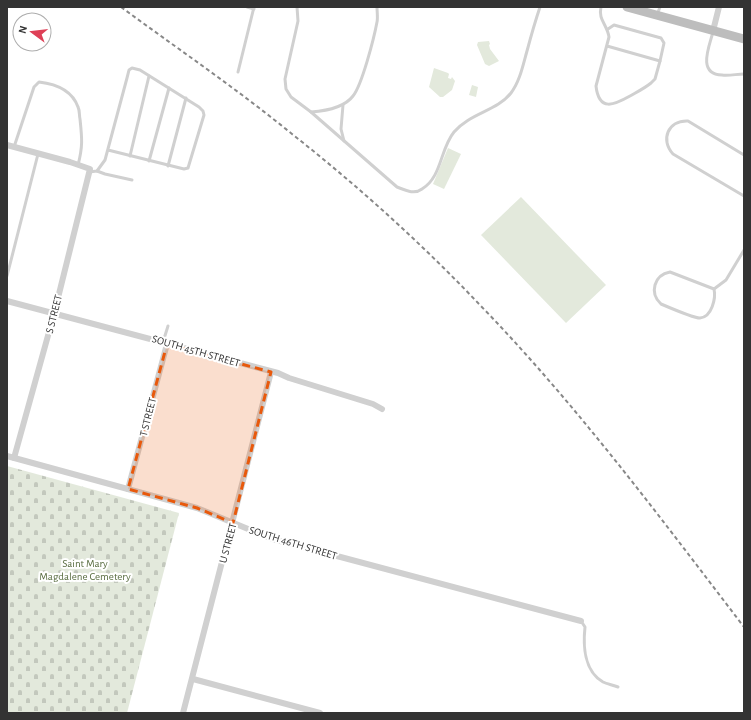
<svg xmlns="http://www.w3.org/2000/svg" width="751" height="720" font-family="'Alegreya Sans',sans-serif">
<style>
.cemetery{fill:url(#cemetery-stones)}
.park{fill:#e3e9dc}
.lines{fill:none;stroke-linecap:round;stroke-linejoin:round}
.lane{stroke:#d0d0d0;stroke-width:3}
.street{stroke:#d0d0d0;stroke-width:6}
.secondary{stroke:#bdbdbd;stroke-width:9}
.rail{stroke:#888;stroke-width:2;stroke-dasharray:4 3;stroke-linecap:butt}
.marked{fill:#e8590c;fill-opacity:0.2;stroke:#e8590c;stroke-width:3;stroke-dasharray:8 5;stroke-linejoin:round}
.labels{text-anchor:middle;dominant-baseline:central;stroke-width:4;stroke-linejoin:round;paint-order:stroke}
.street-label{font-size:11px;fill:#333;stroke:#fff}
.park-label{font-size:11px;fill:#596d41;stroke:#fff}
</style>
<defs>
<pattern id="cemetery-stones" width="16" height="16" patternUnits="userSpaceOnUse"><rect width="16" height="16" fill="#e3e9dc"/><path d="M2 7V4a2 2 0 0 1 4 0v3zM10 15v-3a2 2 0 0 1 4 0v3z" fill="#c3c8bd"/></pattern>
</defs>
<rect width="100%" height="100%" fill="#fff"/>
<polygon class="cemetery" points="7,466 179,513 127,713 7,713"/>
<g class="park">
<polygon points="489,41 490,44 489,45 490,49 499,61 489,66 485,64 477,45 478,42"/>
<polygon points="434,68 448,73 449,74 448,78 451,79 452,77 455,81 452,90 443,97 440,97 429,87"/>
<polygon points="472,85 478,87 476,97 469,95"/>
<polygon points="448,148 461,154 444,189 433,184"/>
<polygon points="521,197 606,285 566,323 481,235"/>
</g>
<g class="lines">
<g class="lane">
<polyline points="247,7 254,9"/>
<path d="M297,7L298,21L285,79L286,89L291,97L311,112C325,111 344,108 353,96C362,85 374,38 377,22C378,18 377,12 377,7"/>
<path d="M601,7C598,20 607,24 609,37L596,86C599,112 614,105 630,96C637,92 645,88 651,83L655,79L660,61L607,46"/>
<polyline points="657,15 660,7"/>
<polyline points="608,29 614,25 661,38 664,43 660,61"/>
<path d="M713,32C709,47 697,74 722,75C729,76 737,74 744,74"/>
<polyline points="238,72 254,7"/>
<polyline points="343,105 341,129 344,141"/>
<path d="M311,112L397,187C405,190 414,195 422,189C442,177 440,149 454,132C470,113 497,111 511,93C520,81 523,65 527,51C531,36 535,22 540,7"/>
<path d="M14,147L34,87L39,82C56,84 72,90 78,107C80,111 79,115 80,119C82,138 83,146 78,165"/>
<path d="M744,155L688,121C668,120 660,140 673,154L744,196"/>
<polyline points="130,156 149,76"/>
<polyline points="149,161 169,88"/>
<polyline points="168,166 186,98"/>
<polyline points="97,171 105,174 132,180"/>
<polyline points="89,172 97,171 105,160 127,78 129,70 132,68 140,70 199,107 203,111 204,115 188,168 184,169 108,150"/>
<path d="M670,272L714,289C716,298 712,317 700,318C694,318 668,307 661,304C649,293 654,275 670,272Z"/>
<polyline points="7,276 38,154"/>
<polyline points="714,289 726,280 744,250"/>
<polyline points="163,342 168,326"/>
<path d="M581,621L585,627C583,645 584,671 603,682C607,684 613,685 618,687"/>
</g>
<g class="street">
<polyline points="713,31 719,7"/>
<polyline points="7,145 70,162 90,169 54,314 14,458"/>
<polyline points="7,301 278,373 289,378 373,404 382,409"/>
<path d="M7,456L197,508C222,518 247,529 273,539L581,621"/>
<polyline points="128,489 167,344"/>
<polyline points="193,679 320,713"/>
<polyline points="183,713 271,372"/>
</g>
<polyline class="secondary" points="627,7 744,39"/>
<path class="rail" d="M121,7C178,49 237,89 292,134C358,186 421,243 479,304C576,404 659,516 744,627"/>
</g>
<path class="marked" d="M167,344L271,372L233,523L197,508L128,489Z"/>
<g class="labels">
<g class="street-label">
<text transform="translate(54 314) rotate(-76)">S STREET</text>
<text transform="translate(196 351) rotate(16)">SOUTH 45TH STREET</text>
<text transform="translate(148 417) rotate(-76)">T STREET</text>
<text transform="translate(228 543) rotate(-75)">U STREET</text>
<text transform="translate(293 543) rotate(17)">SOUTH 46TH STREET</text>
</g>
<g class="park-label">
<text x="85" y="563">Saint Mary<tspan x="85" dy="13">Magdalene Cemetery</tspan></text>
</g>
</g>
<rect width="751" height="720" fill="none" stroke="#333333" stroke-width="16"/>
<g transform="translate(32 32) rotate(285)"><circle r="19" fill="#ffffff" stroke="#adadad"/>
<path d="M0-3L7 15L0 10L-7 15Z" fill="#de4057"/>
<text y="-6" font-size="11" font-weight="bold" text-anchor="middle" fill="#333333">N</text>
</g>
</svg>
